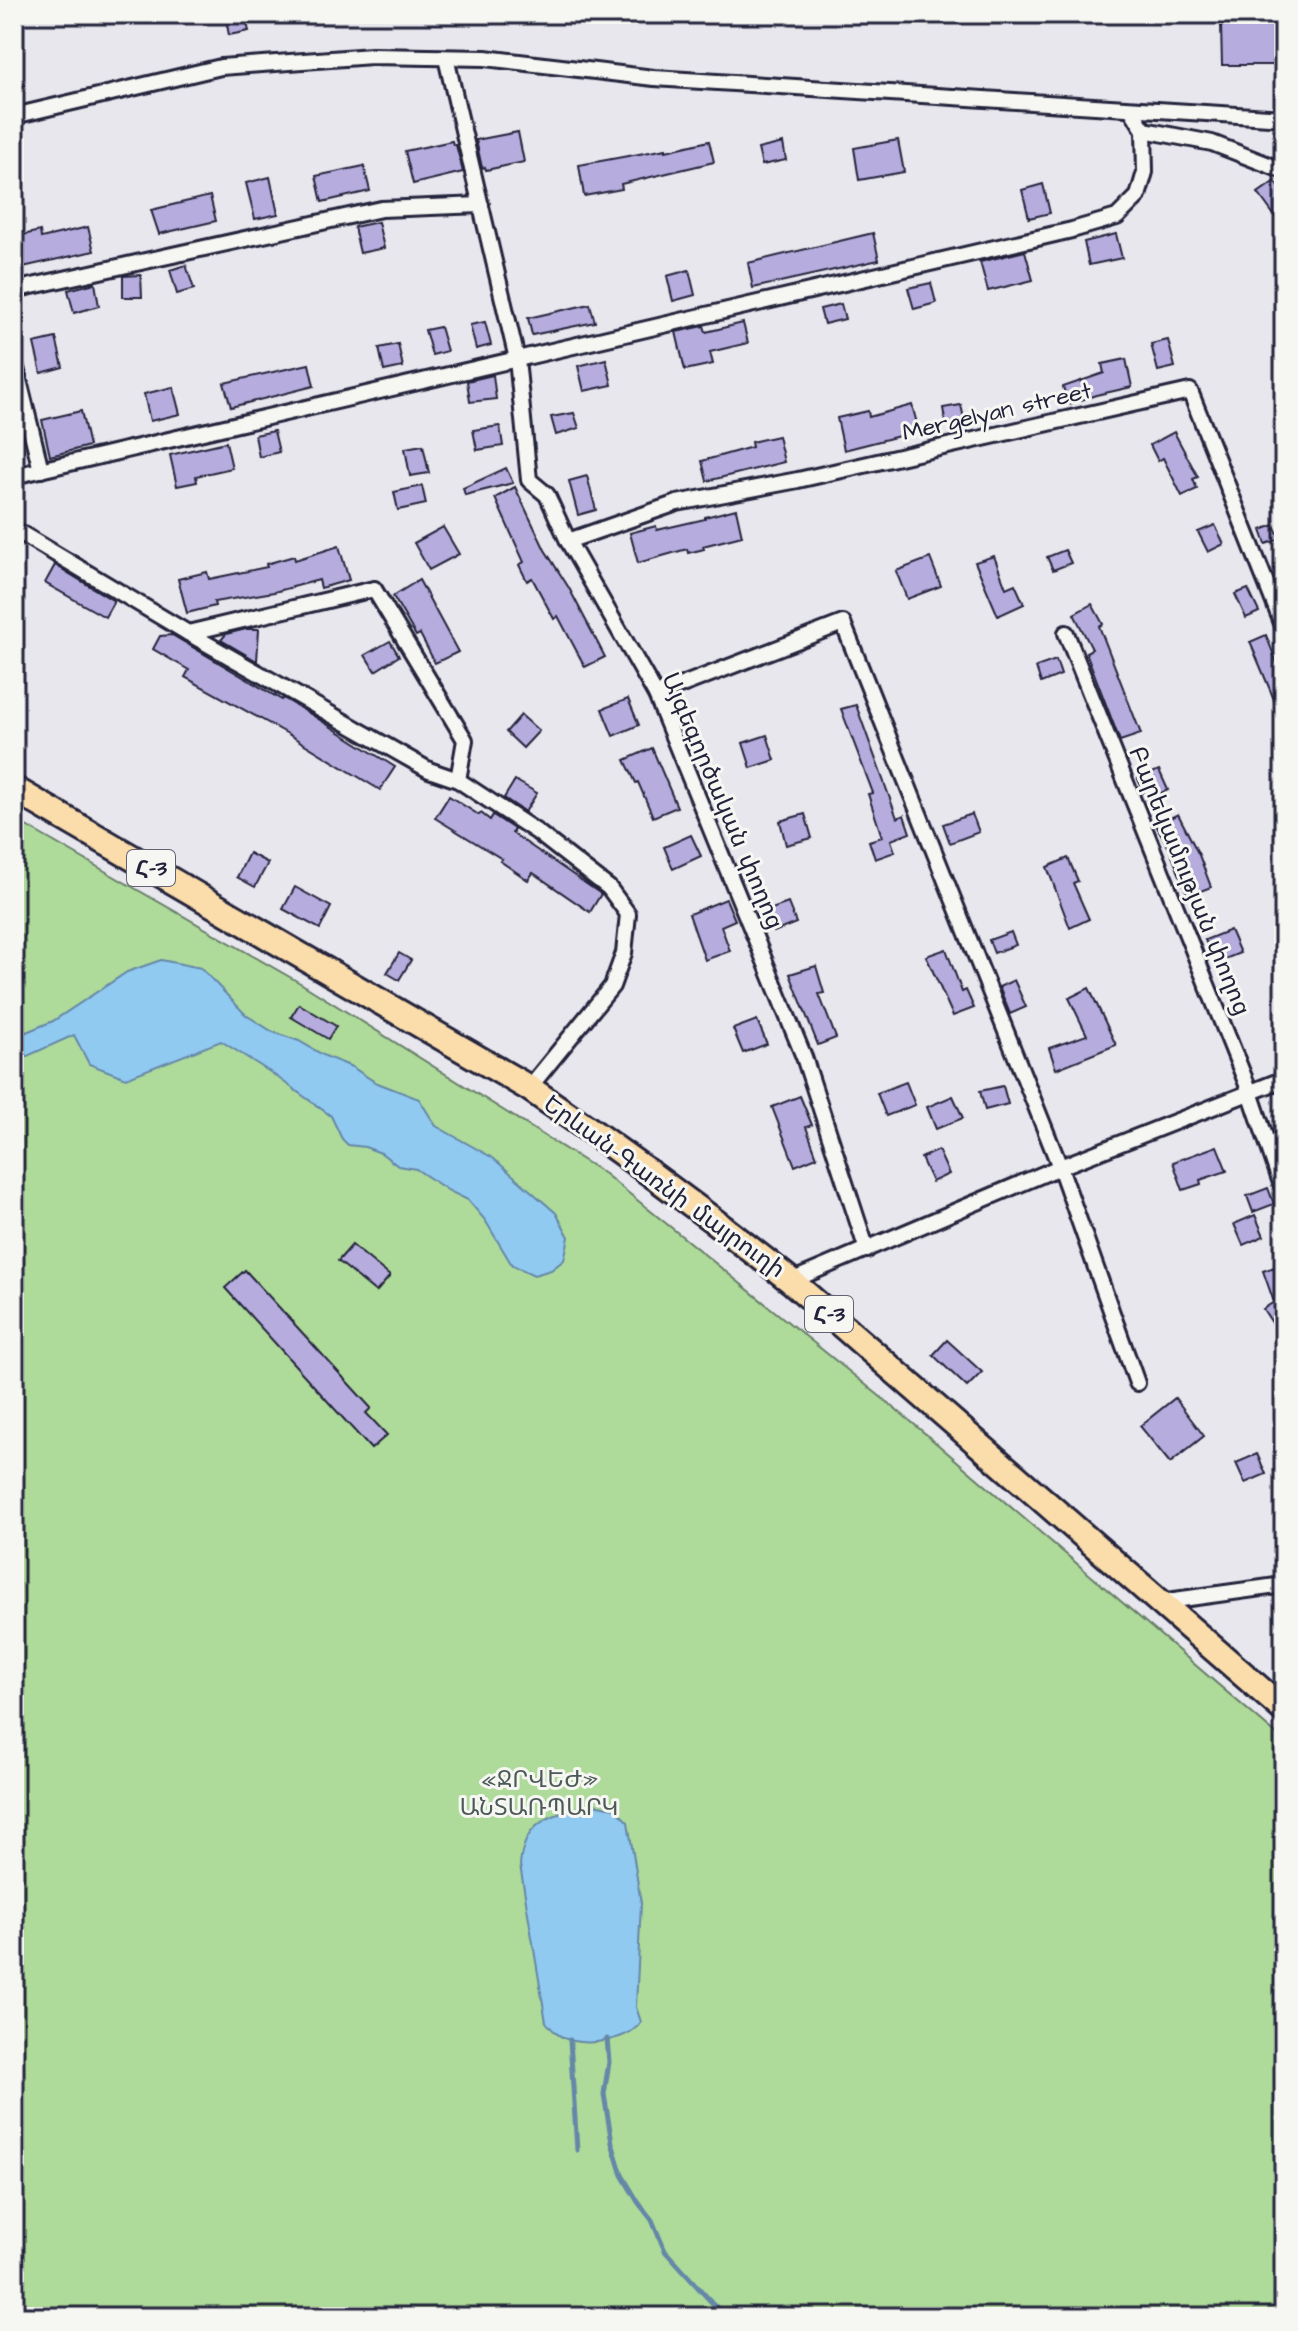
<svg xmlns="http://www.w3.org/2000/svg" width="1298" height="2331" font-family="'Architects Daughter','Noto Sans Armenian',sans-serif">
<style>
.green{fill:#aedb99;stroke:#687e6a;stroke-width:2}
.water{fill:#91caf0;stroke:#6587a8;stroke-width:2}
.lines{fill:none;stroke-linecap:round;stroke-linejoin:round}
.stream{stroke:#6587a8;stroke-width:5}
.building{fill:#b6adde;stroke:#22223b;stroke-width:2}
.street-casing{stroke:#22223b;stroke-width:20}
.primary-casing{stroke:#22223b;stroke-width:30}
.street{stroke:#f6f6f2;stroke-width:14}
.primary{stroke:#fbddab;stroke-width:24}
.labels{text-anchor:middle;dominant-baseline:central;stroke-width:6;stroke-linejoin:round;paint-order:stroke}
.shield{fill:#f6f6f2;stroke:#626272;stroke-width:2}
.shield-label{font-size:22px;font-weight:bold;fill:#22223b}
.street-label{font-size:24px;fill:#22223b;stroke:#f6f6f2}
.park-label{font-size:24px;fill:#4c5a57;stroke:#f6f6f2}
</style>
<rect width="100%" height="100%" fill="#e9e7ee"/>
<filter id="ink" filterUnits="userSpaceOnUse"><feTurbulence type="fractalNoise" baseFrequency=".0125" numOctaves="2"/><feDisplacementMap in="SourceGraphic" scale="16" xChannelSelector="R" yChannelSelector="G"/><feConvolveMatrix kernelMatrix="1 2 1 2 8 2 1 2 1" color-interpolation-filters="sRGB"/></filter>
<g filter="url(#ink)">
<polygon class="green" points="14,819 302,984 605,1174 908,1419 1284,1741 1284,2317 14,2317"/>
<g class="water">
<polygon points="161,960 201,968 246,1015 273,1032 299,1041 325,1056 352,1067 375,1082 419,1099 436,1126 493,1158 556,1213 569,1237 564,1260 551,1270 534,1275 512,1265 485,1220 468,1200 449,1191 416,1169 398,1166 381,1153 365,1147 348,1145 342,1139 331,1116 270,1072 221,1041 126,1078 89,1064 74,1035 14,1062 14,1037 53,1021 127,972"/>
<path d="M593,1804L614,1808L628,1822L641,1903L636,2007L641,2022C629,2040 592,2045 573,2041C560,2038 554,2032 546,2022L520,1865C524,1818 554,1815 593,1804Z"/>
</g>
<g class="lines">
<g class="stream">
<polyline points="607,2039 609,2062 604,2094 612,2143 622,2175 638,2202 652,2220 665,2251 725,2317"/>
<polyline points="570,2040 577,2150"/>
</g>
</g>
<g class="building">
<polygon points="245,16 249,31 229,35 226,20"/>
<polygon points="1221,25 1275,25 1276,65 1222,65"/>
<polygon points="518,132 524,162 486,170 485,167 482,168 476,140"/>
<polygon points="898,140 904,172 859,180 854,148"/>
<polygon points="452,141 453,145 456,145 463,172 413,184 405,151"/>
<polygon points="709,141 714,162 621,184 622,189 584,196 579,165 666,149 666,151"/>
<polygon points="783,143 786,160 762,165 758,149"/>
<polygon points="364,166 370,191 322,202 316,176"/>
<polygon points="270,177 278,214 255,219 246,183"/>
<polygon points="1275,181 1284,194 1284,229 1258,193"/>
<polygon points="1043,184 1050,213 1029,218 1022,190"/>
<polygon points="210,196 216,221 159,234 151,210"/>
<polygon points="378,222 384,248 360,253 354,227"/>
<polygon points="88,227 94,251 14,269 14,237 40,231 41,238"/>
<polygon points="873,233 879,260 753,288 748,263"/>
<polygon points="1116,234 1122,258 1089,265 1084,242"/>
<polygon points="1025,251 1033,280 988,291 980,262"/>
<polygon points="186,265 194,289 177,294 170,270"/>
<polygon points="689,270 695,295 673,301 667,276"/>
<polygon points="141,275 142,297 123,297 123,276"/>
<polygon points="95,283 99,306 74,313 68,290"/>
<polygon points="931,283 936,303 914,309 908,288"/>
<polygon points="590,304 595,322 532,335 528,318"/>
<polygon points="841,304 845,319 824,324 820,309"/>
<polygon points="485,322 491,345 476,349 470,325"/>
<polygon points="743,323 748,343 710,352 713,364 685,370 676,332 704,326 706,332"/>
<polygon points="440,327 447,351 432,355 425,330"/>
<polygon points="56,338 63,367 41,373 34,343"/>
<polygon points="1168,340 1175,367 1158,371 1151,344"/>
<polygon points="398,344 403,367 384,371 379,348"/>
<polygon points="606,359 612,385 584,391 578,366"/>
<polygon points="1126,359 1132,387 1096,395 1069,404 1063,387 1104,373 1102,364"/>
<polygon points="309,364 314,386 231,407 224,383"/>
<polygon points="493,375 496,399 470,402 467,381"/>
<polygon points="173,387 180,414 150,421 144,394"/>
<polygon points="912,405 919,431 844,450 837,418 868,411 869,417"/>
<polygon points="961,405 965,423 946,426 943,408"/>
<polygon points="81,411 89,446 50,456 42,420"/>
<polygon points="574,413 579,428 556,435 551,417"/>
<polygon points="500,426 503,446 477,450 473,430"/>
<polygon points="274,431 279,452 259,457 255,435"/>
<polygon points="1174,432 1198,477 1193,479 1197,489 1182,496 1163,458 1158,461 1150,445"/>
<polygon points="778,436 784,462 707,481 702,461 752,447 751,442"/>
<polygon points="226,442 232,468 196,476 197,482 177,486 170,455"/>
<polygon points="423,445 429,473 410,476 405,448"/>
<polygon points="506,468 513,483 465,495 463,488"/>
<polygon points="587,476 596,510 578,515 569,481"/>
<polygon points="422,486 426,504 398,510 394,492"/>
<polygon points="515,487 545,550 569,588 605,657 585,667 558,616 554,619 532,578 527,581 519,565 524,562 495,498"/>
<polygon points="736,509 742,536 703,546 704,549 688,553 687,549 638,563 630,533 656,526 657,530 705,519 705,517"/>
<polygon points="1215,525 1224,544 1208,552 1198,532"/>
<polygon points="1274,525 1280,539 1266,544 1261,530"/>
<polygon points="443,527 459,554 429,570 414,543"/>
<polygon points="339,546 349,580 321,588 319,580 274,592 214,602 215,606 187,613 178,579 207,572 209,579 267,567 266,564 294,556 295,560"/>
<polygon points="1065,550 1071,563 1053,570 1047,557"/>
<polygon points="994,556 1006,588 1015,584 1024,604 998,616 975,562"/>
<polygon points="930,558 941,586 907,599 896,571"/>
<polygon points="55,565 114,601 105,617 45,583"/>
<polygon points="419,580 458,652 435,663 420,634 416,636 393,596"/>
<polygon points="1248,589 1259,612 1246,618 1235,594"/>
<polygon points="1092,604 1103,624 1099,626 1141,734 1120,741 1086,652 1092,649 1074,614"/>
<polygon points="246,629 259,629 257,661 221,640 226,634"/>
<polygon points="172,635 282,700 283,698 312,715 395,767 380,790 288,734 185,677 189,670 153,649 160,636"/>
<polygon points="1266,635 1281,673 1284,671 1283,721 1250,642"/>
<polygon points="390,641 399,656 375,671 365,655"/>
<polygon points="1056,660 1061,675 1041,683 1036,667"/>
<polygon points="628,699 639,725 613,736 602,709"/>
<polygon points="856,705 897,818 904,815 910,833 891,840 895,852 875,859 869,841 882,837 868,794 873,793 841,709"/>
<polygon points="521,715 539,731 523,748 506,732"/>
<polygon points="767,735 775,760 751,768 743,743"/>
<polygon points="652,748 677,807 653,817 638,782 636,783 625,760"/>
<polygon points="1159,770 1168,790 1147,799 1138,779"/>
<polygon points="515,780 537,793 525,812 504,798"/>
<polygon points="449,796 479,815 481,813 490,820 493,815 514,829 512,833 601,894 590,912 533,873 528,880 500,861 502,859 435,818"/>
<polygon points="805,814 812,838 786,845 780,821"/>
<polygon points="972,814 979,832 950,843 943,824"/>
<polygon points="1178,814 1199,855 1211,887 1188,896 1169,848 1156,825"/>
<polygon points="691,835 701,856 673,869 664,847"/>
<polygon points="249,853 268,863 255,887 237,877"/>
<polygon points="1068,858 1078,881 1073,883 1089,919 1070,928 1047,867"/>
<polygon points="295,887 331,907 320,929 283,909"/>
<polygon points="726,899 735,920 721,926 730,951 705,960 689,914"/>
<polygon points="788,903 796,923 774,932 766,911"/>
<polygon points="1230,930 1240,953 1215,963 1205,940"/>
<polygon points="1011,932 1016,945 994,953 989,940"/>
<polygon points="946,949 962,992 966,990 974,1008 953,1016 926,956"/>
<polygon points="399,953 411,960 399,980 387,973"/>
<polygon points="816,966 824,993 819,994 836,1038 818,1045 790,974"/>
<polygon points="1014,980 1026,1007 1010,1014 999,987"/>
<polygon points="1089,988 1116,1045 1056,1069 1049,1048 1087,1035 1069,998"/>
<polygon points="299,1004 336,1026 328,1039 291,1017"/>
<polygon points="757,1020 767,1044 743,1053 733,1029"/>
<polygon points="906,1082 915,1105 886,1116 877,1093"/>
<polygon points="1003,1086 1008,1104 985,1110 980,1091"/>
<polygon points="800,1096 812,1125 806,1127 817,1157 795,1166 772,1107"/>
<polygon points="953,1096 963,1118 936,1129 927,1107"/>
<polygon points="1217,1146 1227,1171 1200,1180 1201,1184 1183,1190 1173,1162"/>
<polygon points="938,1150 949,1174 932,1182 921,1158"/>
<polygon points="1268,1188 1274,1204 1253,1212 1247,1196"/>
<polygon points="1255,1215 1264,1236 1243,1245 1234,1224"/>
<polygon points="352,1245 390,1276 376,1292 338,1261"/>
<polygon points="1284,1264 1284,1341 1263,1309 1274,1302 1263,1271"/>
<polygon points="245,1270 371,1408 366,1413 387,1435 371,1449 225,1288"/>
<polygon points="947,1340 982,1372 967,1387 933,1355"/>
<polygon points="1175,1398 1204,1436 1170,1463 1140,1426"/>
<polygon points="1257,1454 1266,1474 1245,1483 1236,1463"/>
</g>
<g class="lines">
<g class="street-casing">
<g id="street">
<polyline points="446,58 517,359 529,480 547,495 568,541 656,695 804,1057 867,1250"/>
<polyline points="14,116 221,67 372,56 485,58 654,78 1284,118"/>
<polyline points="1144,130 1212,143 1284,171"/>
<polyline points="14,290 381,209 481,205"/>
<polyline points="14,360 41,470"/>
<polyline points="14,476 1072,230 1117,217 1138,196 1145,172 1144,130 1131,109"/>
<polyline points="14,529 188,633 429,770 458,780 537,832 609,888 628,914 624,953 612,986 529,1088"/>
<polyline points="568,541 677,503 798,480 1190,391 1284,628"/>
<polyline points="188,633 374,589 465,740 458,780"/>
<polyline points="1066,633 1250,1092 1284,1192"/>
<polyline points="656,695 843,623 1060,1167 1137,1383"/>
<polyline points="791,1281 1060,1167 1284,1079"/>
<polyline points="1160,1602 1284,1585"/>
</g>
</g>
<g class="primary-casing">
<path id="primary" d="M14,789L529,1088C619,1149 706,1213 791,1281L1284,1710"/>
</g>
<use href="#street" class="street"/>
<use href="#primary" class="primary"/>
</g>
</g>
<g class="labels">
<g class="shield">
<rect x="127" y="850" width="48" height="36" rx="6"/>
<rect x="805" y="1296" width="48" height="36" rx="6"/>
</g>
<g class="shield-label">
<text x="151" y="868">Հ-3</text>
<text x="829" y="1314">Հ-3</text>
</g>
<g class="street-label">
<text transform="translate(997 412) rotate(-13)">Mergelyan street</text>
<text transform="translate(722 801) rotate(67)">Այգեգործական փողոց</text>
<text transform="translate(1189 881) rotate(68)">Բարեկամության փողոց</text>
<text transform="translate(664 1187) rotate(36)">Երևան-Գառնի մայրուղի</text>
</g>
<g class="park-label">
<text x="539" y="1780">«ՋՐՎԵԺ»<tspan x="539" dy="28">ԱՆՏԱՌՊԱՐԿ</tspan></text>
</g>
</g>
<rect width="1298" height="2331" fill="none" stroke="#f6f6f2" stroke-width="48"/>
<rect x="24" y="24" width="1250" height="2283" fill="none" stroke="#22223b" stroke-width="3" filter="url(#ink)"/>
</svg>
